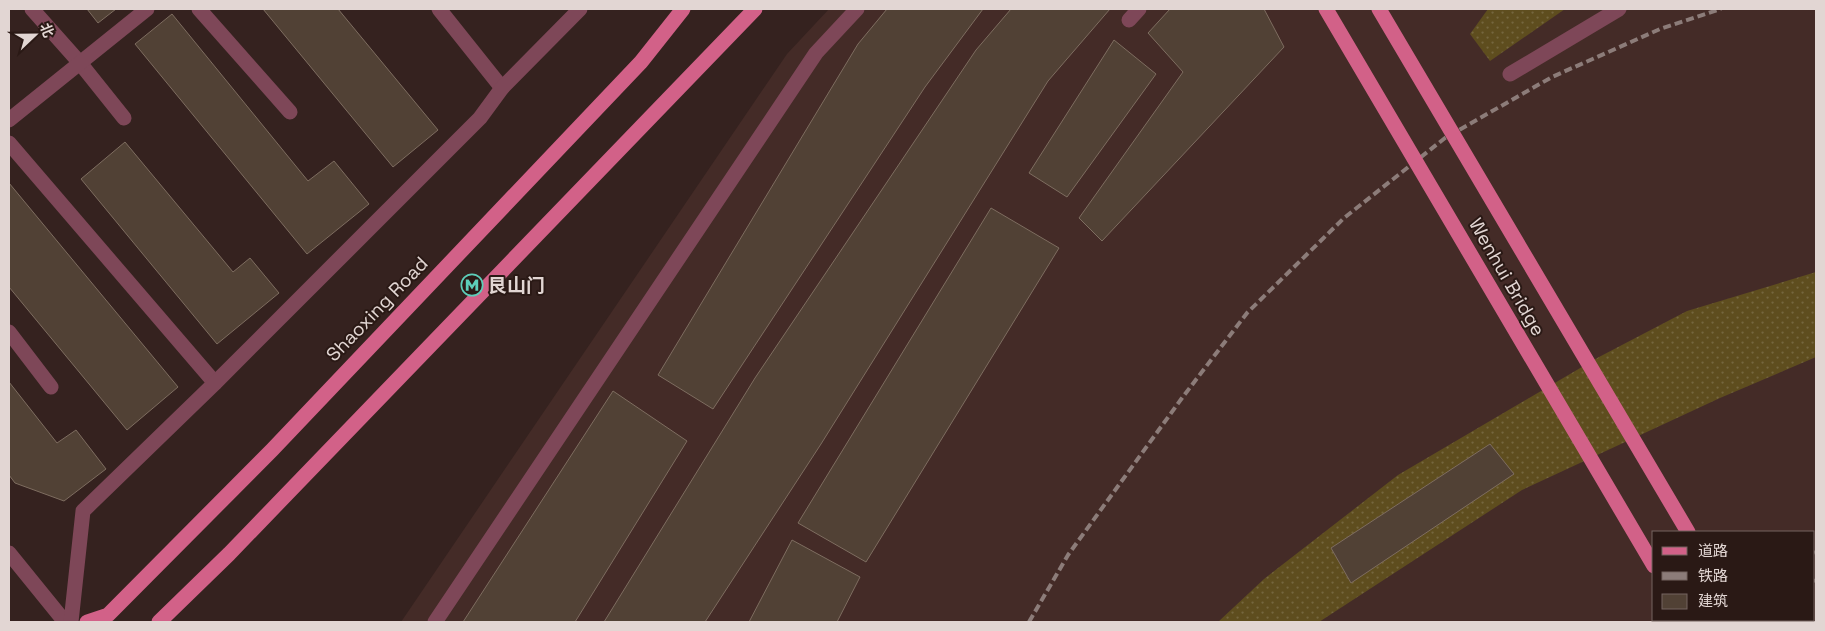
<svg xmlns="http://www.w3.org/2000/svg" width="1825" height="631" font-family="'Space Grotesk','Noto Sans SC',sans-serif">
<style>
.built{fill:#442b27;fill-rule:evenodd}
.grass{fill:url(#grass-dots)}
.building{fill:#514135;stroke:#7e6d60}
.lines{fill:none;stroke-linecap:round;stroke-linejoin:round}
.minor{stroke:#7e4758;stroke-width:15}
.major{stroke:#d26188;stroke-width:15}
.rail{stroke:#8c7c79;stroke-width:4;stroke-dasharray:8 4;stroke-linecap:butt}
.major-bridge{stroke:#d26188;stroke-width:15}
.labels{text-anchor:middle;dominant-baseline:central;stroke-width:4;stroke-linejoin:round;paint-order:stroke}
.street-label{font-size:19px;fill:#e2d6d3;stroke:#2a1915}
.poi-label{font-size:19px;font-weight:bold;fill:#e2d6d3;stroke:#2a1915;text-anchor:start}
</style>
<defs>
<pattern id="grass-dots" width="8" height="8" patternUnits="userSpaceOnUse" patternTransform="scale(1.25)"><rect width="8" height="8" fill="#5e4d1e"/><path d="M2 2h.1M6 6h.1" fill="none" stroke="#75663e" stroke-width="1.8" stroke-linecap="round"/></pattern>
</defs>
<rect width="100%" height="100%" fill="#35221f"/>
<path class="built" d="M829,9H1816V622H401L787,54ZM1654,532H1814V620H1654Z"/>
<g class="grass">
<polygon points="1488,9 1565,9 1490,61 1470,34"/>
<polygon points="1816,272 1816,357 1720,398 1522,490 1319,622 1218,622 1264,579 1398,475 1599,357 1687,311"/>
</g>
<g class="building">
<polygon points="87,9 116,9 98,23"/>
<polygon points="263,9 338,9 438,130 393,167"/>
<polygon points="887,9 983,9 925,87 713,409 658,375 858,44"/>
<polygon points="1011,9 1110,9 1048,81 821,444 705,622 604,622 755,378 976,50"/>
<polygon points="1170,9 1264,9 1284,47 1102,241 1079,218 1183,72 1148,33"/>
<polygon points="172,14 308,181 334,161 369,204 307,254 135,44"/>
<polygon points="1114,40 1156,74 1067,197 1029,173"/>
<polygon points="125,142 233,272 250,258 279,293 217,344 81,179"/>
<polygon points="9,183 178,387 127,430 9,287"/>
<polygon points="991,208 1059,248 866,562 798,523"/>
<polygon points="9,382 57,443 76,430 106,469 64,501 15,483 9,475"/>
<polygon points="613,391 687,441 575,622 463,622"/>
<polygon points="1490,444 1514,474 1351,583 1331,548"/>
<polygon points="792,540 860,577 837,622 749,622"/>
</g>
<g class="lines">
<g class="minor">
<polyline points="32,9 80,63 124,118"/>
<polyline points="199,9 290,112"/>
<polyline points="439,9 502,88"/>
<polyline points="1129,20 1139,9"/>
<polyline points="1510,74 1619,9"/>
<polyline points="9,120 147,9"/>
<polyline points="9,143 215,383"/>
<polyline points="9,332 51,387"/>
<polyline points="9,553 65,622"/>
<polyline points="71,622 83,511 215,383 480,118 502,88 580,9"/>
<polyline points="435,622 816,53 857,9"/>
</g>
<g class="major">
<polyline points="1686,620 1687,622"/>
<polyline points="1739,620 1741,622"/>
<polyline points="87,622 108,615 272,450 641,62 683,9"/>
<polyline points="159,622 229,554 755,9"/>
</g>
<g class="rail">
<polyline points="1814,553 1816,552"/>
<polyline points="1814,582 1816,580"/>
<polyline points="1029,622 1068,555 1182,398 1247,313 1344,218 1445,138 1552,77 1660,29 1721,9"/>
<polyline points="1677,622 1682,620"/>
<polyline points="1733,622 1738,620"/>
</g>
<g class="major-bridge">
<polyline points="1326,9 1654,566"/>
<polyline points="1379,9 1688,532"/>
</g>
</g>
<defs>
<g id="metro-ring" transform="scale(1.125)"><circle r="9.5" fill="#2a1915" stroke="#5dceb9" stroke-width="1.5"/><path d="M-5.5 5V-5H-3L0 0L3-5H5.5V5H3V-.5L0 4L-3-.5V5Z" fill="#5dceb9"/></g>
</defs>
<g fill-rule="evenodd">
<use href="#metro-ring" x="472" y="285"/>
</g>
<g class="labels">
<g class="street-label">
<text transform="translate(1507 277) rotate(60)">Wenhui Bridge</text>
<text transform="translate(377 309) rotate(-46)">Shaoxing Road</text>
</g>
<g class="poi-label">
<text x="488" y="285">艮山门</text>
</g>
</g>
<rect width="1825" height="631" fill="none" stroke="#e2d6d3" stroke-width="20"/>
<rect x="1652" y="531" width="162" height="90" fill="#2a1915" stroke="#746561"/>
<rect x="1662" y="547" width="25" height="8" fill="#d26188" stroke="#746561"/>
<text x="1698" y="556" font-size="15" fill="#e2d6d3">道路</text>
<rect x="1662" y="572" width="25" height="8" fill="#8c7c79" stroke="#746561"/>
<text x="1698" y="581" font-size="15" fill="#e2d6d3">铁路</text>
<rect x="1662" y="594" width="25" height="15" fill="#514135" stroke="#746561"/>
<text x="1698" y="606" font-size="15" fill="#e2d6d3">建筑</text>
<g transform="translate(35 35) rotate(68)" stroke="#2a1915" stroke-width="4" paint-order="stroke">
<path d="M0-4L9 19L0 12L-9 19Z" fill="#e2d6d3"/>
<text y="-8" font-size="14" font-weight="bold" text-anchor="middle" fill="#e2d6d3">北</text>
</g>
</svg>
